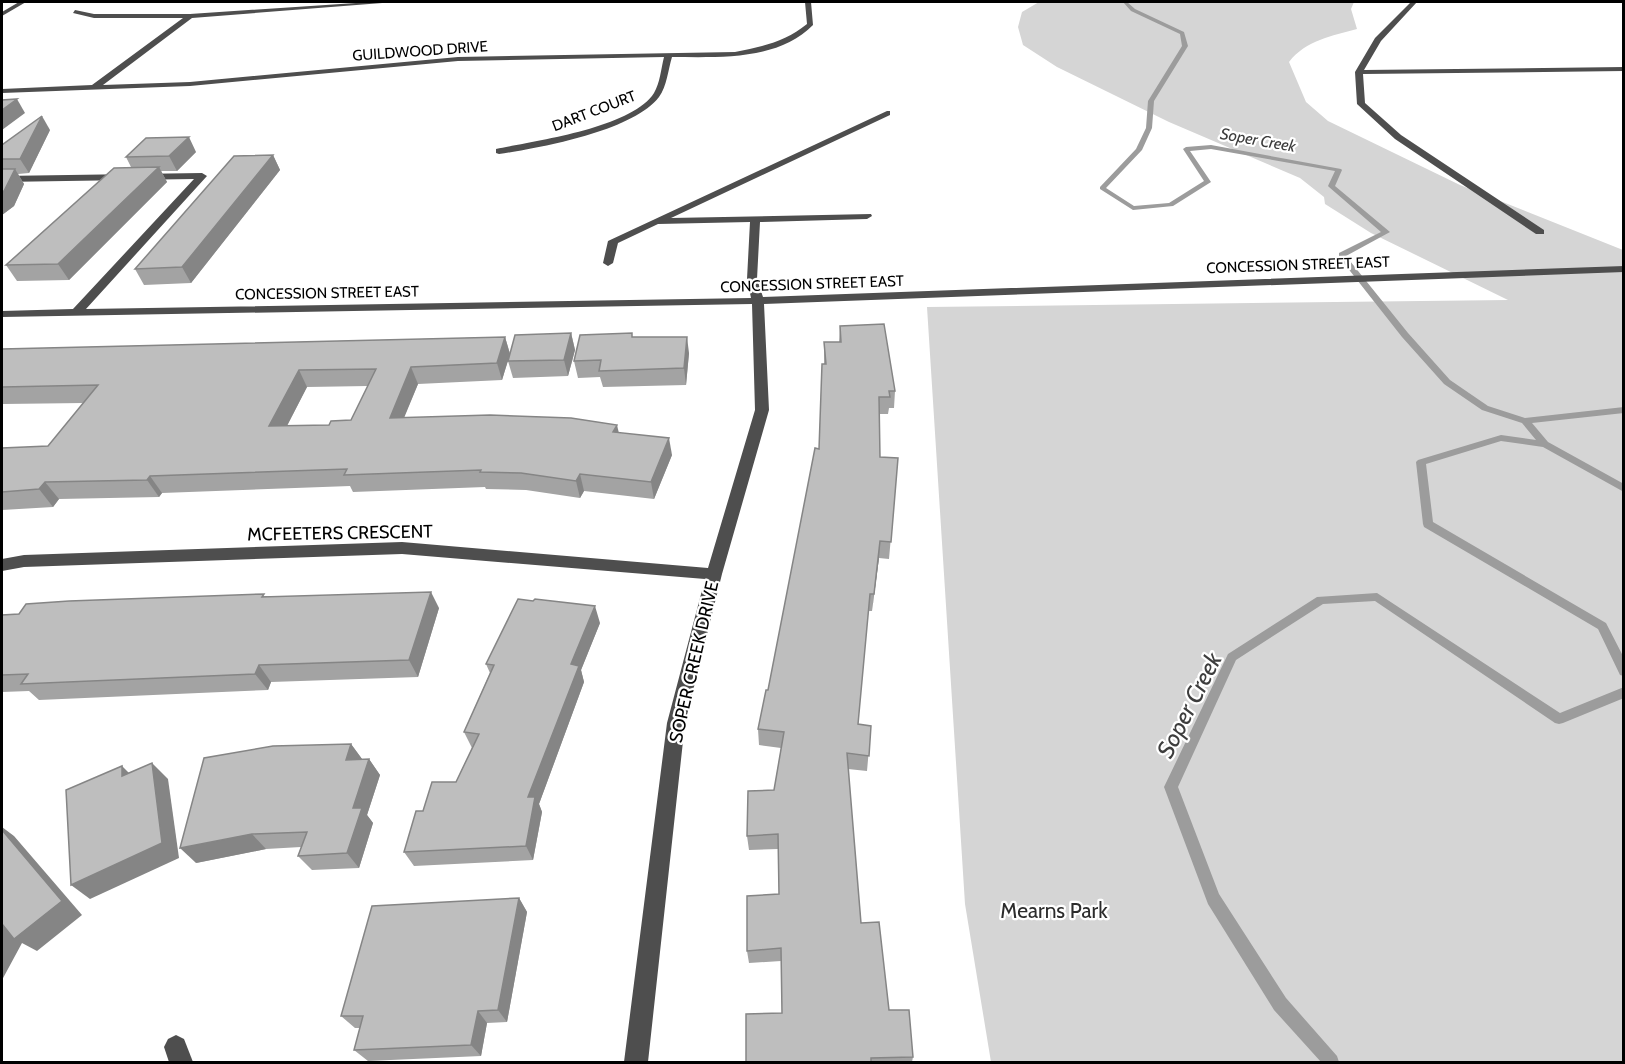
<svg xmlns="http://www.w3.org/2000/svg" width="1625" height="1064" font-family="Cabin,sans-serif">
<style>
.green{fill:#d5d5d5}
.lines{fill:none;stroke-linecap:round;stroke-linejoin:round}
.stream{fill:#9c9c9c;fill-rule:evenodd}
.minor{fill:#4e4e4e;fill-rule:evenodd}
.wall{fill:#a3a3a3;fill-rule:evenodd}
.shaded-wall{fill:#858585}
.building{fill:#bebebe;stroke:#858585;stroke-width:1.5;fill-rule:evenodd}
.labels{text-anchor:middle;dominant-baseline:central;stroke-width:4.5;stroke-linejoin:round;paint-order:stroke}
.far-street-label{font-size:15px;fill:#000;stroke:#fff}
.far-water-label{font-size:16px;font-style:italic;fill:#3d3d3d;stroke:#fff}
.street-label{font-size:18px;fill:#000;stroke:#fff}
.near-park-label{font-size:21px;fill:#2c2c2c;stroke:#fff}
.near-water-label{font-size:24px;font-style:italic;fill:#3d3d3d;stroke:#fff}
</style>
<rect width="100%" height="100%" fill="#fff"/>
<path class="green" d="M1039,2H1354L1351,9L1357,29C1332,36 1306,40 1289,62L1306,102L1328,121L1460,185L1623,250V1062H991L965,904L927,307L1508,300L1371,233L1325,204L1324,197L1300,178L1169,122L1057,67L1023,45L1018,27L1022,12Z"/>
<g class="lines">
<g class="stream">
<polygon points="1123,2 1127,2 1135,9 1184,32 1188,46 1154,101 1152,128 1142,150 1106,188 1134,206 1169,203 1204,181 1183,149 1186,147 1211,145 1341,169 1342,170 1335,186 1390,232 1346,256 1408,333 1450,380 1488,406 1525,418 1624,407 1624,413 1532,423 1548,442 1624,484 1624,492 1543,447 1501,441 1426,464 1433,522 1606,623 1624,658 1624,676 1620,675 1598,629 1424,527 1423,524 1416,462 1418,460 1501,435 1536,440 1522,423 1482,410 1444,384 1402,337 1339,257 1339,253 1381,232 1329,187 1328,186 1335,171 1211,149 1190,151 1211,182 1173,206 1133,210 1100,189 1100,187 1136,149 1146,128 1148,101 1182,46 1180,34 1131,11"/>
<polygon points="1377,593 1560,713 1624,687 1624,698 1563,723 1559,724 1555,723 1375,601 1323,604 1236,660 1178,787 1219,894 1286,998 1337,1056 1339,1062 1321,1062 1274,1010 1208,904 1164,787 1228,654 1317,597"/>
</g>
<g class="minor">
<polygon points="19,2 26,2 2,16 2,12"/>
<path d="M371,2H395L192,18L103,85L190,82L458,57L735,52C761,47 785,42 807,24L805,2H811L813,25C778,61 718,57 672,57C668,70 667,86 659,97C633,131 540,148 499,154L496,153V149C534,141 632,128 654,93C660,83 661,69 664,57L458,61L190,86L2,93V89L92,85L183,18H94L73,13L75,10L94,14H190Z"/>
<polygon points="1411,2 1417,2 1381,41 1364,70 1624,67 1624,71 1363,74 1365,103 1401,135 1544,230 1544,234 1536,234 1395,139 1357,104 1355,72 1375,38"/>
<polygon points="887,111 890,111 890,115 671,218 871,214 872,216 867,219 760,222 757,279 763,297 1624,266 1624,272 764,304 769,410 722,574 685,723 648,1062 624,1062 667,723 705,579 402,554 24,567 2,571 2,559 24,555 402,542 708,568 755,410 752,304 2,317 2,311 73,309 194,179 2,182 2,176 202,173 207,176 86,309 751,298 747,279 750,222 658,224 618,243 613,263 608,266 603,263 608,241"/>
<polygon points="176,1035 184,1039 193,1062 169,1062 164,1047 168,1039"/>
</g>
</g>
<g class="wall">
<polygon points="50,130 29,173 18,174 24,184 14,206 2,215 2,145"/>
<polygon points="196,152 177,171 161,171 167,182 69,280 17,281 6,265 131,167 126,157"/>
<polygon points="273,155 280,170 191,283 144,285 135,269"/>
<polygon points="840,326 895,391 894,408 889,408 888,414 879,414 880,457 898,458 889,559 879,558 872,611 868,611 858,724 871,726 867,771 848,769 861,923 889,1010 913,1057 912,1062 746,1062 782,1013 781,961 749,963 747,951 779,894 778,849 749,850 747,836 774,790 781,748 759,745 758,729 768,690 819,449 824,364 824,342 839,342"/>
<polygon points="571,333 575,350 568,376 513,378 508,361"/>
<path d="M505,337L510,354L502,380L418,384L404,417L619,433L672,455L654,499L584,491L580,498L526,490L486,489L485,487L353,492L350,486L162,493L159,497L59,499L53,507L2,510V448L48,446L84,403L3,404L2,406V349ZM368,386L351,420L329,425L287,426L307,387Z"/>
<polygon points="633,337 689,353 686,385 603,387 600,377 578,378 574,361"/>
<polygon points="266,596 439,608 418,677 271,682 268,690 39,700 29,691 2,692 2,615"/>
<polygon points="600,623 581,670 584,682 539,804 542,812 533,860 414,866 404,852 423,811 456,782 472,748 464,732 490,673 486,664"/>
<polygon points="351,744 362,759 369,759 380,775 367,815 373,823 359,868 312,870 298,856 301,847 266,849 196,863"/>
<polygon points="519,898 527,912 507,1022 487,1023 481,1056 368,1061 354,1050 360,1028 355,1028 341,1016"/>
</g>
<g class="shaded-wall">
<polygon points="17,99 25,113 2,130 2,110"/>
<polygon points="42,116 50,130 29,173 20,159"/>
<polygon points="189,137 196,152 177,171 169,156"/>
<polygon points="273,155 280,170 191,283 182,267"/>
<polygon points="159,167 167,182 69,280 58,264"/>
<polygon points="15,169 24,184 14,206 2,215 2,192"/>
<polygon points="571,333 575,350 568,376 564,360"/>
<polygon points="505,337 510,354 502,380 497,363"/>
<polygon points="687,337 689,353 686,385 684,368"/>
<polygon points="411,367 418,384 397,435 390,418"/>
<polygon points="299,370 307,387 278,443 269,426"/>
<polygon points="617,425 621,442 613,432"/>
<polygon points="669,438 672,455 654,499 651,482"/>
<polygon points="580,474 584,491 580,498 576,481"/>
<polygon points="150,476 162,493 159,497 147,480"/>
<polygon points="45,482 59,499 53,507 39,489"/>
<polygon points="880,541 879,558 872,611 874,594"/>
<polygon points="431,592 439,608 418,677 409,660"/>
<polygon points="595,606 600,623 581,670 584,682 539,804 542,812 533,860 526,846 528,797 571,664"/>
<polygon points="259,665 271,682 268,690 255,674"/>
<polygon points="351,744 362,759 346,760"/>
<polygon points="369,759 380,775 367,815 373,823 359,868 347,853 353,808"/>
<polygon points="152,763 168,779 179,858 90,899 71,885"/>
<polygon points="122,766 138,782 122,776"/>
<polygon points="2,827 14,836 82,915 37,951 22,943 2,980"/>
<polygon points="252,834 266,849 196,863 180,848"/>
<polygon points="519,898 527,912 507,1022 498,1010"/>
<polygon points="478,1011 487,1023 481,1056 471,1045"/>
</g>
<g class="building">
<polygon points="17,99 2,110 2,100"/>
<polygon points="42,116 20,159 2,159 2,145"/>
<polygon points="189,137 169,156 126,157 146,138"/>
<polygon points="273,155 182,267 135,269 234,156"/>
<polygon points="159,167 58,264 6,265 114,168"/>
<polygon points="2,169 15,169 4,191 2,192"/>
<polygon points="884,324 895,391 889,391 890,397 879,397 880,457 898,458 891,542 880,541 874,594 870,594 858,724 871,726 869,756 847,753 861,923 879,922 889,1010 909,1010 913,1057 871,1058 871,1062 746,1062 746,1014 782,1013 781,948 747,951 747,896 779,894 778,834 747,836 748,791 774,790 784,732 758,729 766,690 768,690 815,448 819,449 822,364 826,364 824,342 841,342 840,326"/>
<polygon points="571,333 564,360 508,361 515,335"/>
<polygon points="632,333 632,337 687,337 684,368 599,371 601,360 574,361 580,335"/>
<path d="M505,337L497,363L411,367L390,418L490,415L571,418L617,425L613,432L669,438L651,482L580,474L576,481L521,473L480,472L481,470L344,475L347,469L150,476L147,480L45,482L39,489L2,492V448L48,446L98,385L2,387V349ZM376,369L351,420L331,421L329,425L269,426L299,370Z"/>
<polygon points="431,592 409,660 259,665 255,674 21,684 28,674 2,675 2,615 19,614 26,604 69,601 264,594 262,597"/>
<polygon points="518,599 533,601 535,599 595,606 571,664 579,666 528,797 535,797 526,846 404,852 416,811 423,811 432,782 456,782 479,734 464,732 494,665 486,664"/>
<polygon points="351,744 346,760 369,759 353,808 362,808 347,853 298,856 307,832 252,834 180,848 204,758 273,746"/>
<polygon points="152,763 162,843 71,885 66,790 122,766 122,776"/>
<polygon points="2,830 62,901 14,939 2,924 2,926"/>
<polygon points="519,898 498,1010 478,1011 471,1045 354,1050 363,1016 341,1016 372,906"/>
</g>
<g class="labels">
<g class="far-street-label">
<text transform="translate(420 51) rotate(-4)">GUILDWOOD DRIVE</text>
<text transform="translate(594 111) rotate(-21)">DART COURT</text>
<text transform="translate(1298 265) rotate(-2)">CONCESSION STREET EAST</text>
<text transform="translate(812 284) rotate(-2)">CONCESSION STREET EAST</text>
<text transform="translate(327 293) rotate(-1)">CONCESSION STREET EAST</text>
</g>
<g class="far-water-label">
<text transform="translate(1258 140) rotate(10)">Soper Creek</text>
</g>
<g class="street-label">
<text transform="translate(340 533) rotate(-1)">MCFEETERS CRESCENT</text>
<text transform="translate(694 662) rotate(-77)">SOPER CREEK DRIVE</text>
</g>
<g class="near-park-label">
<text x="1054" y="910">Mearns Park</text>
</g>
<g class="near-water-label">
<text transform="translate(1189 705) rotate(-63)">Soper Creek</text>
</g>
</g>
<rect width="1625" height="1064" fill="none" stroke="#000000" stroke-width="6"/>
</svg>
